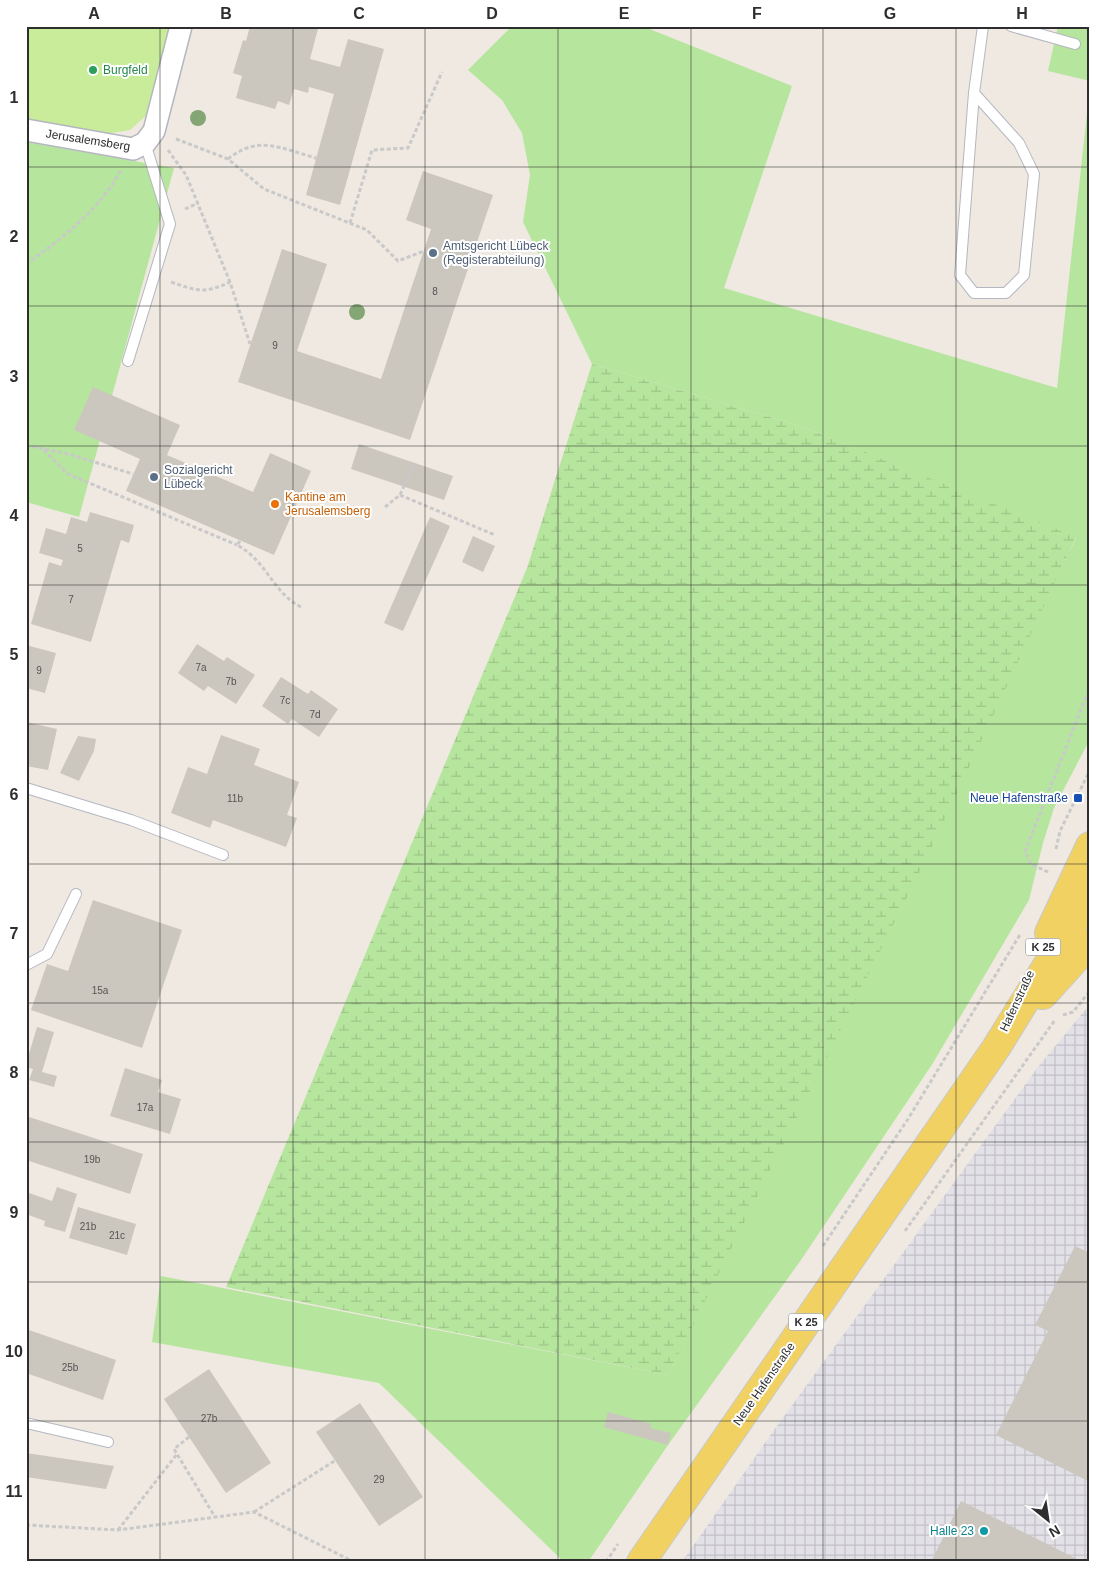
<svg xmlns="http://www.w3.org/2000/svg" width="1116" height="1588" font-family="Arial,sans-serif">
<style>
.industrial{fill:url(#industrial-grid)}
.green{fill:#b6e59e}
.wetland{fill:url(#wetland-marsh)}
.pitch{fill:#c9ec9a}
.building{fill:#cbc7bf}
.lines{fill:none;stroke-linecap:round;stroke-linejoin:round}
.lane-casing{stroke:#b4b7c1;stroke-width:12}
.street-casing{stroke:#b4b7c1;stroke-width:24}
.primary-casing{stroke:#c9c9c9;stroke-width:30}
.path{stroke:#c9c9c9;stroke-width:3;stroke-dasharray:4 2.5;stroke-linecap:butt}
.lane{stroke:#fff;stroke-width:10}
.street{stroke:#fff;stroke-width:21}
.primary{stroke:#f2d163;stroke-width:28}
.tree{fill:#84a574}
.grid{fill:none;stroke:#2e2e2e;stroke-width:1;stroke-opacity:0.55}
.leisure-dot{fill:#2e9e5b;stroke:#fff;stroke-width:2}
.service-dot{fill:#5c6f8a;stroke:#fff;stroke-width:2}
.food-dot{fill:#e8710a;stroke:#fff;stroke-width:2}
.transit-dot{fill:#1a4fb4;stroke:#fff;stroke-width:2}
.culture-dot{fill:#0f9aa8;stroke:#fff;stroke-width:2}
.labels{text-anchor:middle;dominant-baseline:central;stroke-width:4;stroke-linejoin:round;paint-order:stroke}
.number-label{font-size:10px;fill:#555452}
.shield{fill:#fff;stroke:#6d6d6d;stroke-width:1}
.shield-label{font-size:11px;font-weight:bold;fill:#2e2e2e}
.leisure-label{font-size:12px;fill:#27864d;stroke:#fff;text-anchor:start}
.street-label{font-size:12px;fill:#2e2e2e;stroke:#fff}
.service-label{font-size:12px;fill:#4e5e75;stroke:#fff;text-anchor:start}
.food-label{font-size:12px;fill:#c56008;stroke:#fff;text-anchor:start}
.transit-label{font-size:12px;fill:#164399;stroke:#fff;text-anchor:end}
.culture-label{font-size:12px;fill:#0d838f;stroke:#fff;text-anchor:end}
.neatline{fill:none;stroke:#2e2e2e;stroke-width:2}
.grid-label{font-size:16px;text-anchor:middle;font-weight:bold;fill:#2e2e2e}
</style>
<defs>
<pattern id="industrial-grid" width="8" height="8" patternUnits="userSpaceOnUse" patternTransform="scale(1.25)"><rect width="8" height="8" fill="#e3e1e8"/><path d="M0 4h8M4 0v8" fill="none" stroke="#c3c1c7"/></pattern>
<pattern id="wetland-marsh" width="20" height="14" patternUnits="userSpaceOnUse" patternTransform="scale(1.25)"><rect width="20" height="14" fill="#b6e59e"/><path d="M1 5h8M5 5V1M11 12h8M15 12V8" fill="none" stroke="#9dc588"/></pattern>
</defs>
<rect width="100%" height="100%" fill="#efe9e1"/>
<polygon class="industrial" points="1090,1004 1090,1562 682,1562 769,1437 1038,1067"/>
<g class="green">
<polygon points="512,26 642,26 792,86 724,288 1057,388 1090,86 1090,739 1054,808 1043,843 1029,900 933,1063 801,1260 668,1445 588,1562 564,1562 379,1383 152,1342 161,1276 668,1375 1076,538 800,426 592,364 523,222 530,175 522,133 502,100 468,70"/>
<polygon points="1058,26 1090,26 1090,81 1048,71"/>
<polygon points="26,142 174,168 79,517 26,502"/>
</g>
<polygon class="wetland" points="592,364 800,426 1076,537 931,849 668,1375 226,1287 527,568"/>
<polygon class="pitch" points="26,26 170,26 148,114 130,130 106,134 26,120"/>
<g class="building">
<polygon points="250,26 279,26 290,29 291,26 309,26 318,29 310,59 340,67 348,39 384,49 340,205 306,195 334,94 309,87 308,93 294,89 289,105 278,101 275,109 236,98 242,76 233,73 243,40 246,41"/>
<polygon points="423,171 493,195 410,440 238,382 282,249 327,264 297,351 381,379 431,229 406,220"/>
<polygon points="93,387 180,425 167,455 253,492 270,453 311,471 274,555 126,491 140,459 74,430"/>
<polygon points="359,444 453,476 444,500 351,469"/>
<polygon points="90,512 134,525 129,543 121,540 91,642 31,624 49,562 61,566 63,560 39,553 46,528 66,534 71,517 87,522"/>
<polygon points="430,517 450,526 403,631 384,623"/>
<polygon points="473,536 495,546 483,572 462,562"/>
<polygon points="197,644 224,661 227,657 255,675 236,704 208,686 204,691 178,673"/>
<polygon points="26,645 56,653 45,693 26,688"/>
<polygon points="281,677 308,694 311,690 338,709 319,737 292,719 288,724 262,706"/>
<polygon points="26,722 57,729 48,770 26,766"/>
<polygon points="221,735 260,749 254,765 299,782 287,815 297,818 286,847 213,820 210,828 171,813 188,767 207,774"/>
<polygon points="78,736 96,739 94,751 79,781 60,773"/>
<polygon points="93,900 182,930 142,1048 31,1010 47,964 68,971"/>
<polygon points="37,1027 54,1032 42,1072 57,1076 54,1087 29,1080 33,1069 26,1067 26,1064"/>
<polygon points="125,1068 162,1080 158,1092 181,1099 170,1134 110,1116"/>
<polygon points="26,1116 143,1154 130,1194 26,1160"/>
<polygon points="57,1187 77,1194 65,1232 44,1226 45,1221 26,1214 26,1192 52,1201"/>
<polygon points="78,1207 136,1224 127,1255 69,1238"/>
<polygon points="1075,1246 1088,1252 1090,1247 1090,1482 996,1435 1048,1331 1035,1325"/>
<polygon points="26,1329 116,1360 103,1400 26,1373"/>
<polygon points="209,1369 271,1463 226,1493 164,1399"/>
<polygon points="360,1403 423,1497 379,1526 316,1432"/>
<polygon points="608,1412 652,1424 650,1428 671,1433 668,1445 604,1427"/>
<polygon points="26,1453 114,1466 106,1489 26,1477"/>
<polygon points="961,1501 1083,1562 931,1562"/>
</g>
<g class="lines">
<g class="lane-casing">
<g id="lane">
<polyline points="1011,26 1075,44"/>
<polyline points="974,93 1019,143 1034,174 1024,275 1006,293 974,293 960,275 974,93 983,26"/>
<polyline points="128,361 170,224 145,143"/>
<polyline points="26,788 131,820 223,855"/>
<polyline points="26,965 47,954 76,894"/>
<polyline points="26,1423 108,1442"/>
</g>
</g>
<g class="street-casing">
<polyline id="street" points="26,130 133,149 145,143 154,131 181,26"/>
</g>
<g class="primary-casing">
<g id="primary">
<polyline points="1049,933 1090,846"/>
<polyline points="1043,995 1090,943"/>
<polyline points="641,1562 996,1048 1090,896"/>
</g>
</g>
<g class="path">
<polyline points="176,139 228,159 264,189 367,230 398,261 424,251"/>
<polyline points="168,150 186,175 230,282 250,344"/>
<path d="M228,159C259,134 282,149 316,158"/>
<polyline points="185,209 198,203"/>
<polyline points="350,223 372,150 408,148 442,72"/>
<path d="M26,264C63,238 99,210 121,170"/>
<path d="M171,282C197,291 204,294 230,282"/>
<polyline points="26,445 72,455 133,474"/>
<polyline points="44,450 68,474 237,545"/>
<polyline points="400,495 495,535"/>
<polyline points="385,507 400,495 414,463"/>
<path d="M240,541L237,545C268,562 272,592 301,607"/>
<polyline points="1056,849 1060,831 1090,770"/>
<polyline points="1048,872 1031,864 1025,851 1090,687"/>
<polyline points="1063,1015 1073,1012 1090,991"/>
<polyline points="905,1231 1055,1020"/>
<polyline points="823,1246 908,1119 1021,933"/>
<polyline points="189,1437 174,1449 215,1517"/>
<polyline points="254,1512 336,1460"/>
<polyline points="26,1525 118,1530 254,1512 354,1562"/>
<polyline points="118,1530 177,1454"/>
<polyline points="606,1562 618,1544"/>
</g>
<use href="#lane" class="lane"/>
<use href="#street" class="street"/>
<use href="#primary" class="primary"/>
</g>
<g class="tree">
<circle cx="198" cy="118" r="8"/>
<circle cx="357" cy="312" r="8"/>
</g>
<path class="grid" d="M160,26V1562M293,26V1562M425,26V1562M558,26V1562M691,26V1562M823,26V1562M956,26V1562M26,167H1090M26,306H1090M26,446H1090M26,585H1090M26,724H1090M26,864H1090M26,1003H1090M26,1142H1090M26,1282H1090M26,1421H1090"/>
<circle class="leisure-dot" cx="93" cy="70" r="5"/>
<g class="service-dot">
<circle cx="433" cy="253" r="5"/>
<circle cx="154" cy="477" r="5"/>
</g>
<circle class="food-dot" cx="275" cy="504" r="5"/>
<rect class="transit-dot" x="1073" y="793" width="10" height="10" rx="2.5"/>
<circle class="culture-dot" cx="984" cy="1531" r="5"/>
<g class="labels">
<g class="number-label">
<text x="435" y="291">8</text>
<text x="275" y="345">9</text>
<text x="80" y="548">5</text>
<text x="71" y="599">7</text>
<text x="201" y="667">7a</text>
<text x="39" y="670">9</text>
<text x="231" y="681">7b</text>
<text x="285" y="700">7c</text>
<text x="315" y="714">7d</text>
<text x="235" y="798">11b</text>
<text x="100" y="990">15a</text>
<text x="145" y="1107">17a</text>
<text x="92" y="1159">19b</text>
<text x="88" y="1226">21b</text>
<text x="117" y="1235">21c</text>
<text x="70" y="1367">25b</text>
<text x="209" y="1418">27b</text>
<text x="379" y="1479">29</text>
</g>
<g class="shield">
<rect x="1025.5" y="938.5" width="35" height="17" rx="4"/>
<rect x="788.5" y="1313.5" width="35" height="17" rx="4"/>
</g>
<g class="shield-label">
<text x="1043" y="947">K 25</text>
<text x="806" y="1322">K 25</text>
</g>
<g class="leisure-label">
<text x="103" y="70">Burgfeld</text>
</g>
<g class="street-label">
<text transform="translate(88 140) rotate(9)">Jerusalemsberg</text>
<text transform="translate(1017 1001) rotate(-65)">Hafenstraße</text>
<text transform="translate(764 1384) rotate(-55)">Neue Hafenstraße</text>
</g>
<g class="service-label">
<text x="443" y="246">Amtsgericht Lübeck<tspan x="443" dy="14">(Registerabteilung)</tspan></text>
<text x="164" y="470">Sozialgericht<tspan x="164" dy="14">Lübeck</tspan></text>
</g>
<g class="food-label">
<text x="285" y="497">Kantine am<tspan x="285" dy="14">Jerusalemsberg</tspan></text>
</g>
<g class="transit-label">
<text x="1068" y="798">Neue Hafenstraße</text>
</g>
<g class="culture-label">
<text x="974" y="1531">Halle 23</text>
</g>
</g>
<rect width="1116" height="1588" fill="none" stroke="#ffffff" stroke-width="55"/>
<g transform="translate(1048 1520) rotate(150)" stroke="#ffffff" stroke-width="4" paint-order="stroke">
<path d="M0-4L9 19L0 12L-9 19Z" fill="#2e2e2e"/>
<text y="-8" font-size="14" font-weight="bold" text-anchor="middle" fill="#2e2e2e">N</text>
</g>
<rect x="28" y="28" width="1060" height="1532" class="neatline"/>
<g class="grid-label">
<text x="94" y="19">A</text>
<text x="226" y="19">B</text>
<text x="359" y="19">C</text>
<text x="492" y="19">D</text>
<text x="624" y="19">E</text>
<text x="757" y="19">F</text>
<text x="890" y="19">G</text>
<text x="1022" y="19">H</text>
<text x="14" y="103">1</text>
<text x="14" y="242">2</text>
<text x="14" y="382">3</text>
<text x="14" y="521">4</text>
<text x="14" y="660">5</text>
<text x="14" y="800">6</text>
<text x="14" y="939">7</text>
<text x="14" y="1078">8</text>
<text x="14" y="1218">9</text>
<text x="14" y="1357">10</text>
<text x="14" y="1497">11</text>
</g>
</svg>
